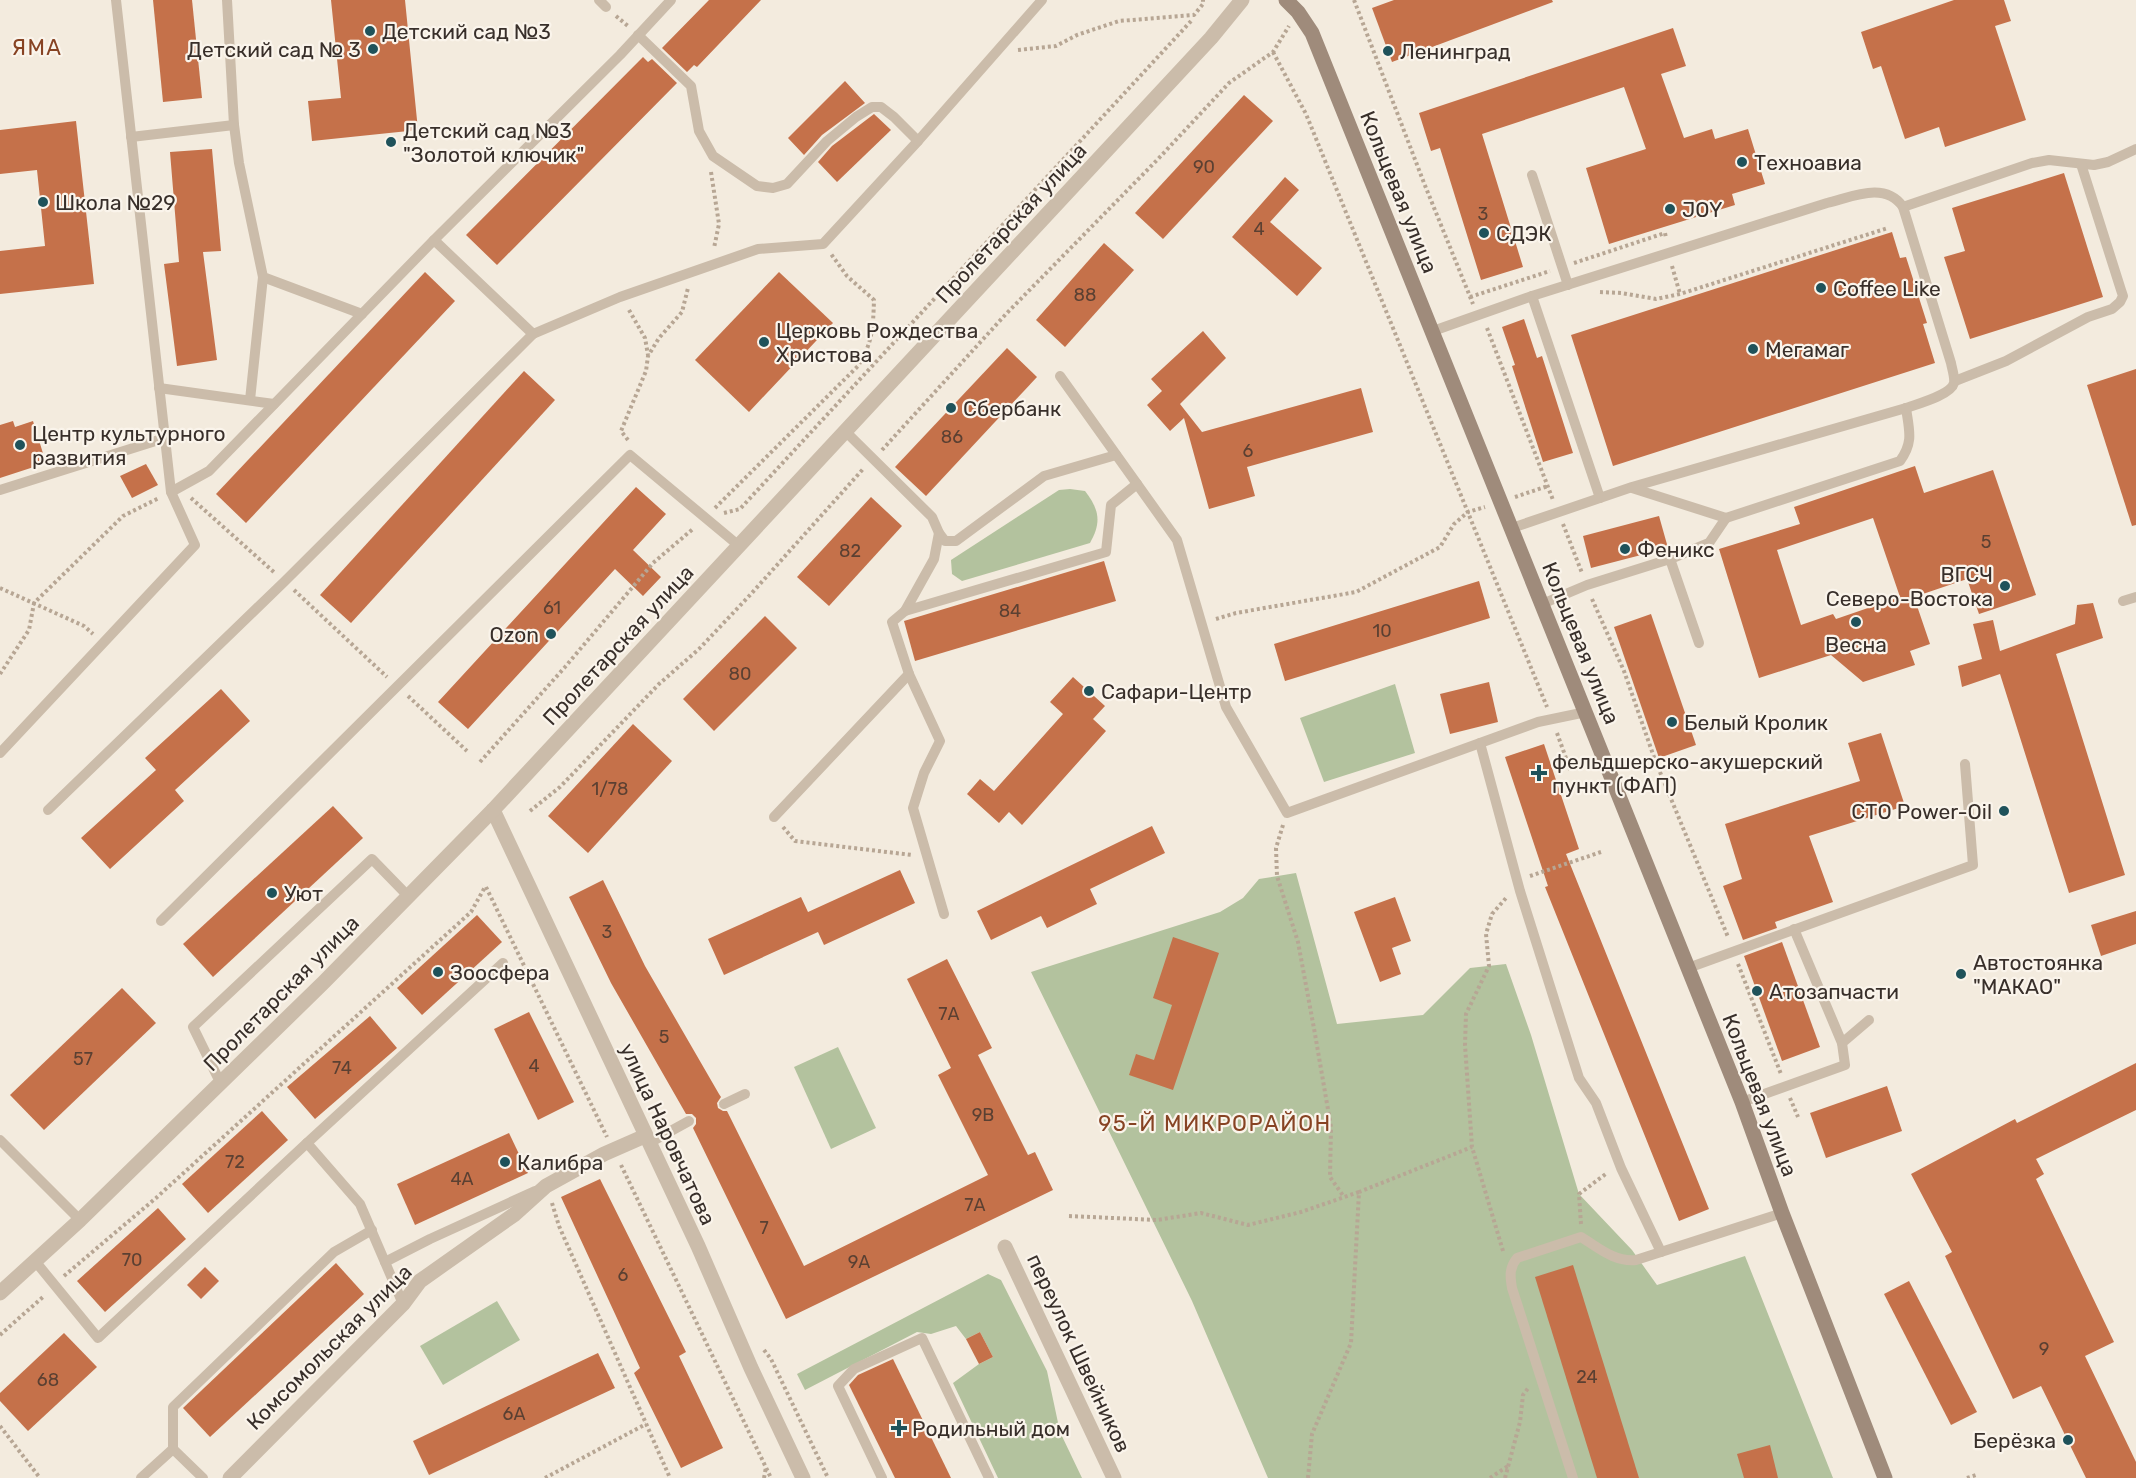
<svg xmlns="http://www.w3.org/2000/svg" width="2136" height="1478" font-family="Rubik,sans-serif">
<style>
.green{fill:#b3c29e}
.building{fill:#c5714a;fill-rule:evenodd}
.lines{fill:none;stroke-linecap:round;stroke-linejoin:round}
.path{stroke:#b7a694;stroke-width:4;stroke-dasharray:3 3;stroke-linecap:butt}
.service{stroke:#cbbcaa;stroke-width:10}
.minor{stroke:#cbbcaa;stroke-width:15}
.tertiary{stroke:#cbbcaa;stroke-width:15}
.secondary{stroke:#9f8b7b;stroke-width:15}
.poi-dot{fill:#1f525a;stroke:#faf4eb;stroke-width:2}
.labels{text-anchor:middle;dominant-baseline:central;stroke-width:4.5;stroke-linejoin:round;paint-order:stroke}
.number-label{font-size:18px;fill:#5b4032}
.poi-label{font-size:21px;fill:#382f2a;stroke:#faf4eb;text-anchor:start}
.street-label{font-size:21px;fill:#382f2a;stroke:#faf4eb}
.neighbourhood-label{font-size:22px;letter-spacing:1.5px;fill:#874323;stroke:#faf4eb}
</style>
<rect width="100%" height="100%" fill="#f3ebde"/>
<g class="green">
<path d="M1070,489L1085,491C1099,509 1102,522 1090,543L962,581L952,574L951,560L1059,490Z"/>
<polygon points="1395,684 1415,753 1324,782 1300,718"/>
<polygon points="1296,873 1337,1024 1423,1015 1470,968 1506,964 1531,1035 1579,1194 1632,1250 1657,1285 1745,1256 1833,1478 1268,1478 1192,1301 1031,972 1220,912 1243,898 1259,879"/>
<polygon points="838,1047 876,1128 831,1149 794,1067"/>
<polygon points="988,1274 1001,1280 1047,1371 1060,1432 1082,1478 998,1478 953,1383 979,1364 993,1357 980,1332 966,1339 956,1326 931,1334 917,1332 805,1390 797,1374"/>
<polygon points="497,1301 520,1340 443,1385 420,1346"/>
</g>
<g class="building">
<polygon points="153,0 192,0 202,98 163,102"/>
<polygon points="331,0 405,0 418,130 312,141 308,101 341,98"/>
<polygon points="709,0 761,0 697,67 694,65 687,72 662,48"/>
<polygon points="1394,0 1552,0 1553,2 1392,62 1372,8"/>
<polygon points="1954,0 2004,0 2011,21 1995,26 2026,120 1945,147 1939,127 1905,139 1881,66 1873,69 1861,32"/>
<polygon points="1673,28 1686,66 1661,74 1684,138 1712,129 1715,139 1748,129 1765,184 1732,194 1735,205 1609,244 1586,168 1646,149 1624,87 1482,134 1523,267 1481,280 1440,148 1431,151 1419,113"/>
<polygon points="643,57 648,62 652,59 677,83 497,265 466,235"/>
<polygon points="845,81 865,103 822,135 804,155 788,138"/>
<polygon points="1244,95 1273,121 1163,239 1135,213"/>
<polygon points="874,114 891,130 837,182 818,162 832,146"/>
<polygon points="76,121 94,284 0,294 0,251 45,246 37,170 0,174 0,130"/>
<polygon points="212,149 221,251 203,252 217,360 177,366 164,264 179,262 170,152"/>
<polygon points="2064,173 2103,297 1970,339 1944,257 1965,251 1952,208"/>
<polygon points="1285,177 1299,190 1270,222 1322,268 1297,296 1232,237"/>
<polygon points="1892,232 1900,258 1906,257 1927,323 1923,324 1935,363 1613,466 1571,335"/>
<polygon points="1104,243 1134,270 1065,347 1036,320"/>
<polygon points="425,272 455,301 246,523 216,494"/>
<polygon points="779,272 833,323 749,412 695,360"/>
<polygon points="1524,319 1537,358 1542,356 1573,453 1543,462 1512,366 1515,365 1502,327"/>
<polygon points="1203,331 1226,358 1180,404 1202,432 1361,388 1373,432 1247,467 1255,496 1209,509 1184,418 1170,431 1147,405 1162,391 1151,379"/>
<polygon points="1007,348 1037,377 926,496 895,467"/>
<polygon points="2136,369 2136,525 2132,526 2087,385"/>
<polygon points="524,371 555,400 351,623 320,595"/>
<polygon points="13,421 15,427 33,421 46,463 0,478 0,425"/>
<polygon points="146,464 158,485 132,498 120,476"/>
<path d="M1915,466L1924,493L1993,470L2036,595L1979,614L1967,579L1914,597L1930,644L1910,651L1915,665L1863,682L1831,655L1759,678L1719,549L1800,524L1794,507ZM1873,518L1900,597L1836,619L1833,614L1801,625L1777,550Z"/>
<polygon points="636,487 666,514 633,550 661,577 643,596 615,569 468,729 438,702"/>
<polygon points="871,497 902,526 829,606 797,577"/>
<polygon points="1659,516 1668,548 1591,568 1583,536"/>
<polygon points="1104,561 1116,601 915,661 904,621"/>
<polygon points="1479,581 1490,618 1285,681 1274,644"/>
<polygon points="2093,603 2103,638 2056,654 2125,875 2069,893 2000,674 1962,687 1958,666 1982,659 1973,624 1993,620 2000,651 2075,624 2077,605"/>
<polygon points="1651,614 1696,745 1659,758 1614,627"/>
<polygon points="765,616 797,648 714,731 683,699"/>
<polygon points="1073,677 1105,706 1093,719 1106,731 1022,825 1009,812 999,823 967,794 980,779 994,791 1063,714 1050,702"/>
<polygon points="1489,682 1498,722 1450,734 1440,694"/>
<polygon points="221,689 250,721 175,790 184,801 110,869 81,838 156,770 145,758"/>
<polygon points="633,724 672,761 588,853 548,816"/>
<polygon points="1881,733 1905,806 1809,836 1833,902 1775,922 1777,928 1743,940 1723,886 1742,879 1725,824 1860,781 1848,743"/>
<polygon points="1544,744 1579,849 1566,854 1709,1209 1679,1221 1545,887 1548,886 1505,757"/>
<polygon points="333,806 363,838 213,977 183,944"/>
<polygon points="1152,826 1165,853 1090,889 1097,904 1047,928 1041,916 991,940 977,911"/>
<polygon points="900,870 915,903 824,945 818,932 724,975 708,939 801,897 808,912"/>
<polygon points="603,880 645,966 719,1094 721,1097 717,1103 718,1108 723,1111 727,1111 804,1266 988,1175 938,1075 951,1068 907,979 947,959 992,1048 978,1055 1028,1155 1035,1152 1053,1190 786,1319 693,1128 696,1124 696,1118 692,1114 686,1114 611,983 569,897"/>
<polygon points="1395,897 1411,941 1392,948 1401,974 1380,982 1354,912"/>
<polygon points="2136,911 2136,944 2101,956 2091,925"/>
<polygon points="477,915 502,942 422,1015 397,988"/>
<polygon points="1173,937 1219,953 1173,1090 1129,1075 1136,1054 1154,1060 1172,1005 1153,998"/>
<polygon points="1782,942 1820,1047 1782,1061 1744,956"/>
<polygon points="122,988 156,1023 44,1130 10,1095"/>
<polygon points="529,1012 574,1102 538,1120 494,1029"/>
<polygon points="370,1016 397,1048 315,1119 287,1087"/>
<polygon points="2136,1063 2136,1110 2036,1159 2044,1174 2036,1179 2114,1342 2085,1356 2136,1462 2136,1478 2086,1478 2041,1386 2013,1399 1945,1256 1952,1252 1911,1174 2015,1119 2017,1123"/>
<polygon points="1887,1086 1902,1131 1826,1158 1810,1113"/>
<polygon points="262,1111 288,1140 208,1213 182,1184"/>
<polygon points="509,1133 528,1173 415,1225 397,1184"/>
<polygon points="600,1179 686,1352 679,1356 723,1448 681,1468 634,1373 640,1368 561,1197"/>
<polygon points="158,1208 186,1239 105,1312 77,1281"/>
<polygon points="336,1263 364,1294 210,1437 183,1408"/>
<polygon points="1573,1265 1639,1478 1597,1478 1535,1277"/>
<polygon points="205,1267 219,1281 201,1299 187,1285"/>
<polygon points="1909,1281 1977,1412 1951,1425 1884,1294"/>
<polygon points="980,1332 993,1357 979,1364 966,1339"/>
<polygon points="64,1333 97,1367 28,1431 0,1401 0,1393"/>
<polygon points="598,1353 615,1388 429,1475 413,1441"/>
<polygon points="893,1359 951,1478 895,1478 849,1385 858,1375"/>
<polygon points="1770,1445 1778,1478 1744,1478 1737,1454"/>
</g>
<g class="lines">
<g class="path">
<polyline points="1354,0 1424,183 1473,304"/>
<polyline points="616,16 628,26"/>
<polyline points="1018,50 1056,46 1077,35 1119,21 1194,15 1203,4 1203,0"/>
<polyline points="1273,52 1306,114 1547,707"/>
<polyline points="711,172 719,224 714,248"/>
<polyline points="1574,263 1665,233 1666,238"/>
<polyline points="1672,266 1680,294"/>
<polyline points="1600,292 1621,293 1656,299 1680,294 1888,228"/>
<polyline points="1470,297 1550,271"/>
<polyline points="629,310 645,338 648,355"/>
<polyline points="1487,328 1553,500"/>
<polyline points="628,440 621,431 646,371 648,356 659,338 682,312 688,288"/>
<polyline points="882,450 1006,314 1159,158 1229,83 1273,52 1289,26"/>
<polyline points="1515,497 1548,486"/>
<polyline points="191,498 275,573"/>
<path d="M715,508L858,366C873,342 873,327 874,300L847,276L831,254"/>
<polyline points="724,513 740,509 1192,20"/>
<polyline points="1563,524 1582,573"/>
<polyline points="0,588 84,626 93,634"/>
<polyline points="294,590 387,677"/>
<polyline points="1592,599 1624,671 1655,760 1728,937"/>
<polyline points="1216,619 1236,613 1356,592 1440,547 1454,524 1468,512 1485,507"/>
<polyline points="0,674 29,630 34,603 123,516 159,498"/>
<polyline points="408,696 467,751"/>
<polyline points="1557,733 1571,772"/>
<polyline points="480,762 565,667 653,563 694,528"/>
<polyline points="530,811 560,787 659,684 699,649 751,594 864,468"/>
<polyline points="1283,825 1276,848 1277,876 1298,942 1315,1034 1331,1127 1330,1177 1344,1197"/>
<polyline points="783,827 795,841 912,855"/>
<polyline points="1530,876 1601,852"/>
<polyline points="486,887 607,1137"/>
<polyline points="1738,964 1781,1074"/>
<polyline points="1790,1098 1798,1117"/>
<polyline points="621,1165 771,1478"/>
<polyline points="552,1203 559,1226 670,1478"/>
<polyline points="1069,1216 1157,1220 1201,1213 1248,1225 1301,1212 1359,1192"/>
<polyline points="1581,1224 1579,1194 1607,1173"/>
<polyline points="1503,1251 1472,1147 1465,1045 1466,1014 1489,966 1486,934 1492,914 1506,898"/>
<polyline points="64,1276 156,1198 471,912 485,887"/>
<polyline points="0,1335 44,1296"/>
<polyline points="764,1350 771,1359 828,1478"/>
<polyline points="0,1426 40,1478"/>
<polyline points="545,1478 646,1424"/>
<polyline points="764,1478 766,1467"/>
<polyline points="1308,1478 1312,1434 1351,1343 1359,1192 1472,1147"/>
<polyline points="1490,1478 1508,1466"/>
<polyline points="1505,1478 1520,1422 1523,1395 1529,1387"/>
<polyline points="1967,1478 1976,1475"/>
</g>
<g class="service">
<polyline points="116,0 171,492 209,471 434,240 533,334 620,297 758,249 823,244 918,141 1042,0"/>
<polyline points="227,0 234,125 239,163 263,277 362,314"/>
<polyline points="599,0 606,7"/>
<polyline points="638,35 691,86 699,131 713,156 757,186 773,188 787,184 827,141 856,117 872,107 881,107 894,117 918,141"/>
<polyline points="131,137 234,125"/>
<polyline points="1532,175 1568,285"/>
<polyline points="1903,207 2032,163 2049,160 2094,165 2108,162 2136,149"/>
<polyline points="434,240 620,55 671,0"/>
<polyline points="1532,296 1600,498"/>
<path d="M1433,331L1532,296L1827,203C1852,197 1885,181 1903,207L1951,363C1952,369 1955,377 1954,383C1951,395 1917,404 1906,408L1632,487L1512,528"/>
<polyline points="1060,376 1177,540 1226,707 1287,813 1538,722 1586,712"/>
<polyline points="1955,381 2006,361 2088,317 2112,309 2120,302 2123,296 2121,290 2081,164"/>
<polyline points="159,388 274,404"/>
<polyline points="250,400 263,277"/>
<polyline points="846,432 932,517 939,533 945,541 956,541 1044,476 1116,455"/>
<path d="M1632,488L1726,518L1900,461C1914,442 1909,430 1906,408"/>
<polyline points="0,490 165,438"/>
<polyline points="939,533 934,559 905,611 1106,552 1111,505 1137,484"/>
<polyline points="1670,559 1699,643"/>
<polyline points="2123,601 2136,597"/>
<polyline points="1542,604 1587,585 1670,559 1709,543 1726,518"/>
<polyline points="905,611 892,622 909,674 940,741 924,773 913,808 944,914"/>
<polyline points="1480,743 1520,891 1579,1078 1596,1103 1621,1168 1661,1252"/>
<polyline points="0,753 195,545 171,492"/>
<polyline points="48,810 284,582 533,334"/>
<polyline points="774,817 909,674"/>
<polyline points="161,921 630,455 738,545"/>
<polyline points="1794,929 1842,1043"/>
<polyline points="1688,968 1973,865 1965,764"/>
<polyline points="220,1082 193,1027 372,859 408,896"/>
<polyline points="1742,1102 1845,1065 1842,1043 1869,1020"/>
<polyline points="724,1104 745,1094"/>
<polyline points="0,1140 80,1220"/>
<polyline points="307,1143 503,963"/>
<polyline points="649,1143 689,1121"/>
<polyline points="35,1261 98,1338 307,1143 360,1204 403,1304"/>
<polyline points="385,1262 430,1239 535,1191"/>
<polyline points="173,1449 173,1407 334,1252 372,1230"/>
<polyline points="141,1478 173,1449 203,1478"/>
<polyline points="882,1478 838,1386 854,1369 922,1338 989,1478"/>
<path d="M1573,1478L1512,1288C1510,1276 1509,1268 1517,1258L1581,1237C1599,1248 1614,1262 1636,1260L1782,1213"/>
</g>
<g class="minor">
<polyline points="493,810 698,1246 751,1368 803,1478"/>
<polyline points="1005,1247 1114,1478"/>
<polyline points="230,1478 403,1304 420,1281 515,1214 546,1186 604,1154 645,1136"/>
</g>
<polyline class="tertiary" points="0,1293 80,1220 324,982 493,810 1211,38 1242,0"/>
<polyline class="secondary" points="1286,0 1298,12 1312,33 1742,1102 1782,1213 1885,1478"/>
</g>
<g class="poi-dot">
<circle cx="370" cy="31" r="6"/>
<circle cx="373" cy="49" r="6"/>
<circle cx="1388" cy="51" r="6"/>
<circle cx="391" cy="142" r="6"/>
<circle cx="1742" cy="162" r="6"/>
<circle cx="43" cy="202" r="6"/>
<circle cx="1670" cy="209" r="6"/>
<circle cx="1484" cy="233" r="6"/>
<circle cx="1821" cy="288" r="6"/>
<circle cx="764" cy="342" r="6"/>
<circle cx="1753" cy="349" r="6"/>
<circle cx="951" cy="408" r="6"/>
<circle cx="20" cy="445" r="6"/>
<circle cx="1625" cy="549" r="6"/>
<circle cx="2005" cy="586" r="6"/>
<circle cx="1856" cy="622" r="6"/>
<circle cx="551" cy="634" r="6"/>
<circle cx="1089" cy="691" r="6"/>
<circle cx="1672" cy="722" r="6"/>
<path d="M1536 764h6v6h6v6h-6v6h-6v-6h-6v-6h6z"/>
<circle cx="2004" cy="811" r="6"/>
<circle cx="272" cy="893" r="6"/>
<circle cx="438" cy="972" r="6"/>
<circle cx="1961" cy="974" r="6"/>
<circle cx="1757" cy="991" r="6"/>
<circle cx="505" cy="1162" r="6"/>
<path d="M896 1419h6v6h6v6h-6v6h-6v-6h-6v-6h6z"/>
<circle cx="2068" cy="1440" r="6"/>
</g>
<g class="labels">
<g class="number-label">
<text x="1204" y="167">90</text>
<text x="1483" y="214">3</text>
<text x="1259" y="229">4</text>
<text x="1085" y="295">88</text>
<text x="952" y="437">86</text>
<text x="1248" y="451">6</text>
<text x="1986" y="542">5</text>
<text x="850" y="551">82</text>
<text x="552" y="608">61</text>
<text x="1010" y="611">84</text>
<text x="1382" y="631">10</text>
<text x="740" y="674">80</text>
<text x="610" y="789">1/78</text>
<text x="607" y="932">3</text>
<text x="949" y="1014">7А</text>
<text x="664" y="1037">5</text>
<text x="83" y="1059">57</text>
<text x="534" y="1066">4</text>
<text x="342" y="1068">74</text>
<text x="983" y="1115">9В</text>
<text x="235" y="1162">72</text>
<text x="462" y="1179">4А</text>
<text x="975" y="1205">7А</text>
<text x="764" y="1228">7</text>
<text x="132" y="1260">70</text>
<text x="859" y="1262">9А</text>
<text x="623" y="1275">6</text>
<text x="2044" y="1349">9</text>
<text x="1587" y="1377">24</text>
<text x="48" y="1380">68</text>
<text x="514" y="1414">6А</text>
</g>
<g class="poi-label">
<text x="382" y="31">Детский сад №3</text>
<text x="361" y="49" text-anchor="end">Детский сад № 3</text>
<text x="1400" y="51">Ленинград</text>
<text x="403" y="130">Детский сад №3<tspan x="403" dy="24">"Золотой ключик"</tspan></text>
<text x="1754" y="162">Техноавиа</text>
<text x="55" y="202">Школа №29</text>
<text x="1682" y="209">JOY</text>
<text x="1496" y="233">СДЭК</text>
<text x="1833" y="288">Coffee Like</text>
<text x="776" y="330">Церковь Рождества<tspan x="776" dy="24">Христова</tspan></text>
<text x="1765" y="349">Мегамаг</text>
<text x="963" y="408">Сбербанк</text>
<text x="32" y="433">Центр культурного<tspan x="32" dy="24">развития</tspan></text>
<text x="1637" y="549">Феникс</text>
<text x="1993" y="574" text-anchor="end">ВГСЧ<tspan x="1993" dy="24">Северо-Востока</tspan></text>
<text x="539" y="634" text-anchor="end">Ozon</text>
<text x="1856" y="644" text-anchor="middle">Весна</text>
<text x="1101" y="691">Сафари-Центр</text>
<text x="1684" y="722">Белый Кролик</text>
<text x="1552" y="761">фельдшерско-акушерский<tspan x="1552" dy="24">пункт (ФАП)</tspan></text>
<text x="1992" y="811" text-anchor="end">СТО Power-Oil</text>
<text x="284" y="893">Уют</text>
<text x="1973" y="962">Автостоянка<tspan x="1973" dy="24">"МАКАО"</tspan></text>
<text x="450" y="972">Зоосфера</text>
<text x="1769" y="991">Атозапчасти</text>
<text x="517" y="1162">Калибра</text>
<text x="912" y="1428">Родильный дом</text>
<text x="2056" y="1440" text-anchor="end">Берёзка</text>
</g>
<g class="street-label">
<text transform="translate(1399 192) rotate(68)">Кольцевая улица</text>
<text transform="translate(1011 223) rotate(-47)">Пролетарская улица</text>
<text transform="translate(1581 643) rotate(68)">Кольцевая улица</text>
<text transform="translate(618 645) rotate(-47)">Пролетарская улица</text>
<text transform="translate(281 993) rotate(-45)">Пролетарская улица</text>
<text transform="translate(1760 1095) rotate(69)">Кольцевая улица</text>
<text transform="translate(668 1134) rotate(65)">улица Наровчатова</text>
<text transform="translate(329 1347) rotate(-45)">Комсомольская улица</text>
<text transform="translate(1079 1353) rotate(65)">переулок Швейников</text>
</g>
<g class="neighbourhood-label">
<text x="37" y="47">ЯМА</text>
<text x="1215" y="1123">95-Й МИКРОРАЙОН</text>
</g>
</g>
</svg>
